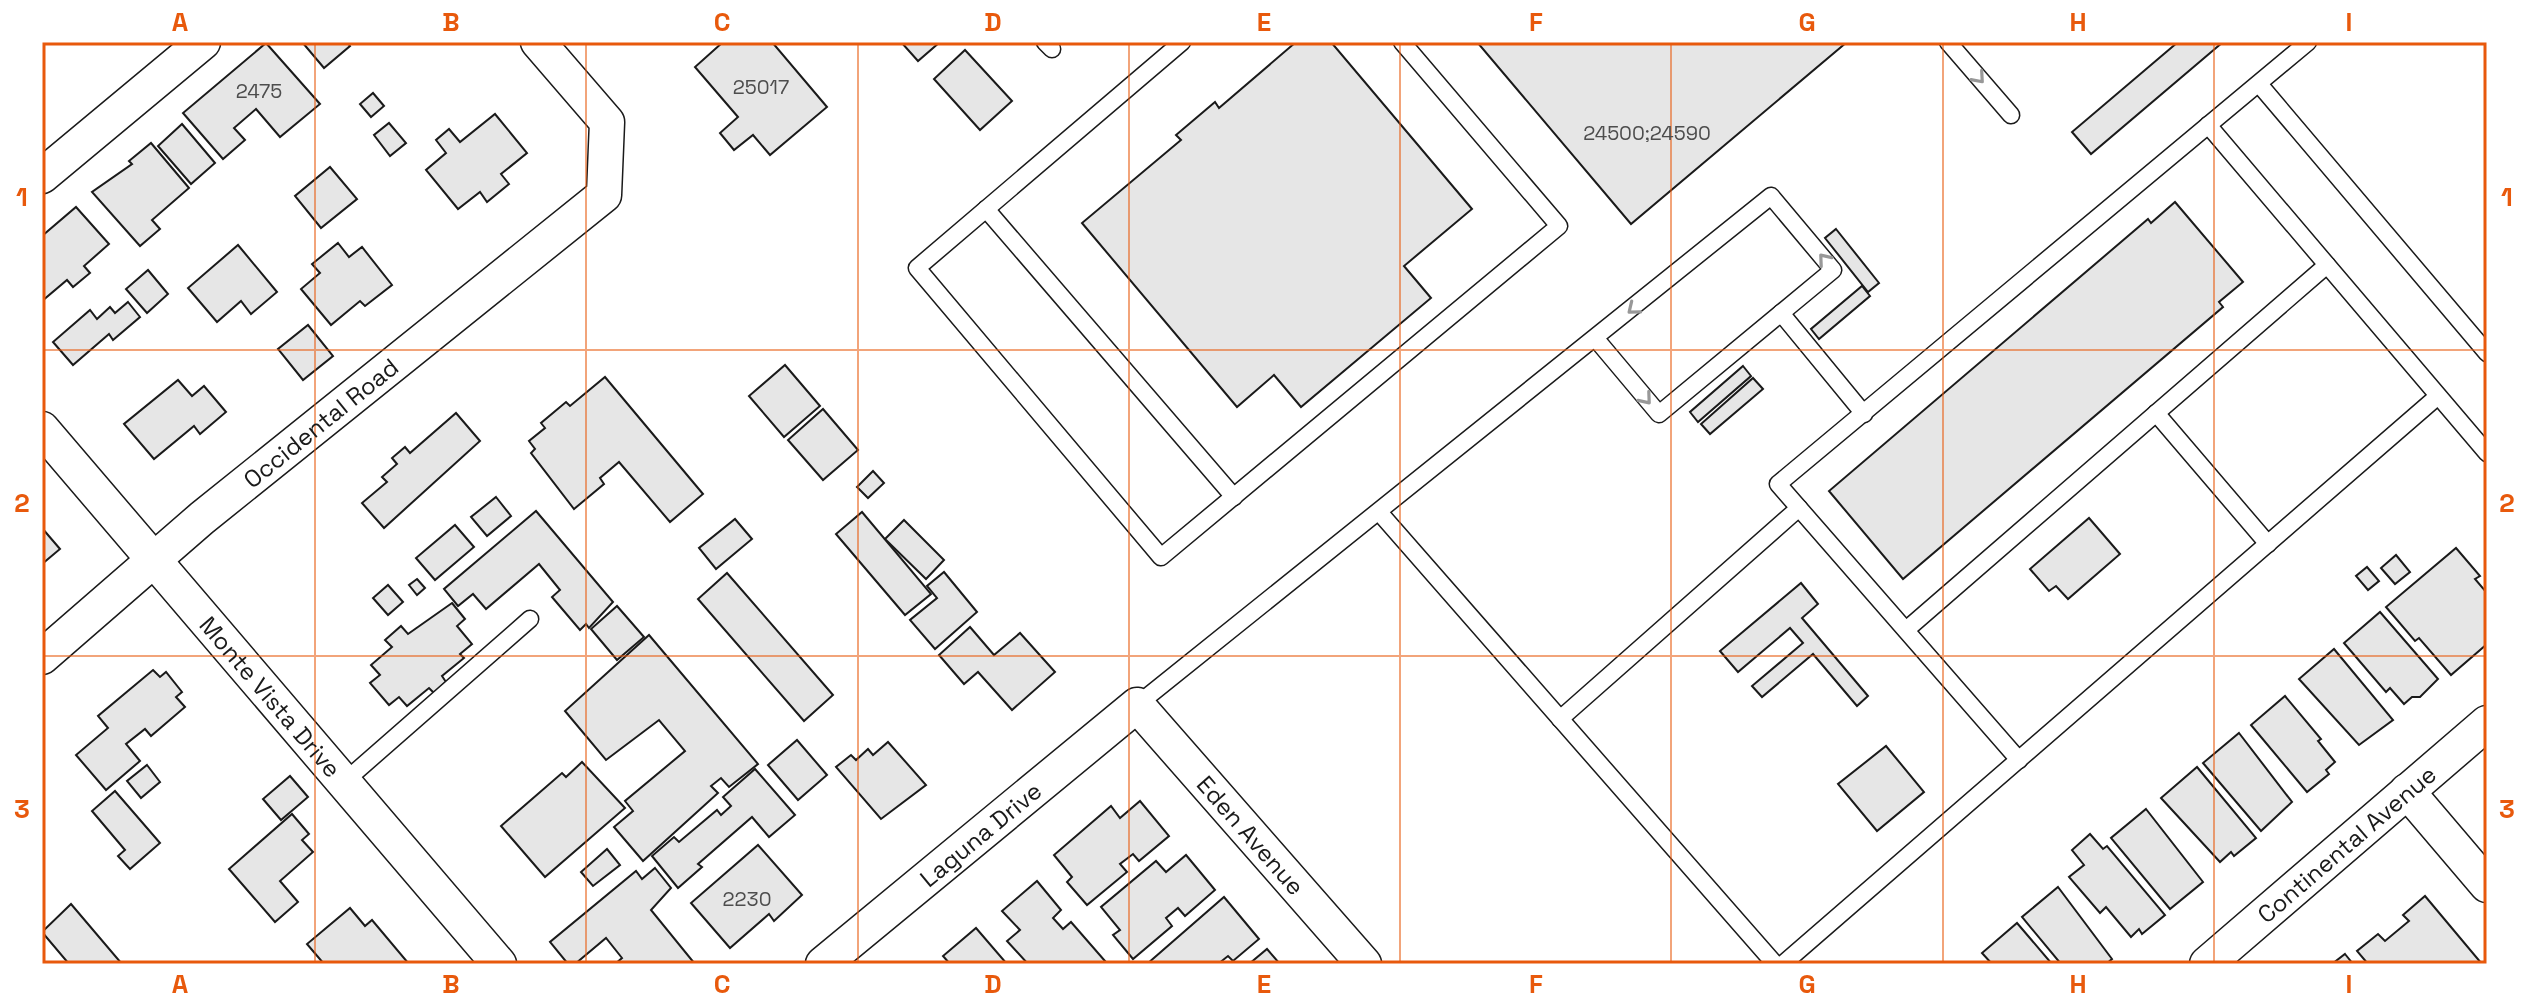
<svg xmlns="http://www.w3.org/2000/svg" width="2529" height="1006" font-family="'Space Grotesk',sans-serif">
<style>
.building{fill:#e6e6e6;stroke:#1a1a1a;stroke-width:2}
.lines{fill:none;stroke-linecap:round;stroke-linejoin:round}
.lane-casing{stroke:#1a1a1a;stroke-width:19}
.street-casing{stroke:#1a1a1a;stroke-width:37}
.lane{stroke:#fff;stroke-width:16}
.street{stroke:#fff;stroke-width:34}
.oneway{stroke:#989898}
.grid{fill:none;stroke:#e8590c;stroke-width:2;stroke-opacity:0.55}
.labels{text-anchor:middle;dominant-baseline:central;stroke-width:6;stroke-linejoin:round;paint-order:stroke}
.number-label{font-size:20px;fill:#4d4d4d}
.street-label{font-size:24px;fill:#1a1a1a;stroke:#fff}
.neatline{fill:none;stroke:#e8590c;stroke-width:3}
.grid-label{font-size:26px;text-anchor:middle;font-weight:bold;fill:#e8590c}
</style>
<rect width="100%" height="100%" fill="#fff"/>
<g class="building">
<polygon points="302,42 347,42 350,46 324,68"/>
<polygon points="723,42 772,42 827,107 770,155 753,135 734,150 720,133 738,117 695,67"/>
<polygon points="901,42 940,42 918,61"/>
<polygon points="1296,42 1331,42 1472,209 1404,266 1431,298 1301,407 1274,375 1237,407 1082,223 1181,140 1176,135 1215,102 1219,108"/>
<polygon points="1477,42 1847,42 1631,224"/>
<polygon points="2178,42 2223,42 2091,154 2072,132"/>
<polygon points="266,43 320,104 280,137 256,109 234,128 245,140 223,159 183,113"/>
<polygon points="965,50 1012,101 980,130 934,79"/>
<polygon points="373,93 384,106 371,117 360,104"/>
<polygon points="495,114 527,153 501,174 509,184 487,202 480,192 458,209 426,170 446,153 436,140 449,129 460,142"/>
<polygon points="389,123 406,143 390,156 374,135"/>
<polygon points="182,124 215,163 191,184 158,146"/>
<polygon points="151,143 189,188 152,220 160,229 140,246 92,192 132,164 129,161"/>
<polygon points="330,167 357,199 321,228 295,196"/>
<polygon points="2175,202 2243,282 2219,302 2223,307 1903,579 1829,491 2148,219 2151,223"/>
<polygon points="76,207 109,244 84,266 90,273 73,287 67,280 42,301 42,236"/>
<polygon points="1836,229 1879,283 1868,292 1825,238"/>
<polygon points="338,243 349,257 362,247 392,285 365,306 360,301 331,325 301,289 320,273 312,264"/>
<polygon points="238,245 277,292 251,314 241,301 217,322 188,288"/>
<polygon points="148,270 168,294 147,313 126,289"/>
<polygon points="1862,286 1870,296 1819,339 1811,329"/>
<polygon points="128,302 140,317 113,340 109,334 73,365 53,342 90,310 97,319 110,307 115,313"/>
<polygon points="308,325 333,356 303,380 278,349"/>
<polygon points="785,365 820,406 784,437 749,396"/>
<polygon points="1743,366 1751,376 1698,422 1690,412"/>
<polygon points="605,377 703,494 670,522 619,462 600,478 604,484 574,509 531,453 535,449 529,441 545,428 541,423 566,402 570,406"/>
<polygon points="1753,378 1763,389 1710,434 1701,424"/>
<polygon points="178,380 192,396 204,386 226,412 200,434 194,426 154,459 124,424"/>
<polygon points="823,409 858,450 823,480 788,440"/>
<polygon points="456,413 480,441 384,528 362,503 387,482 382,477 397,464 392,458 405,447 410,453"/>
<polygon points="873,471 884,483 868,498 857,487"/>
<polygon points="496,497 511,516 487,536 471,517"/>
<polygon points="536,511 613,602 589,628 586,624 580,630 552,597 560,590 539,564 486,609 473,594 458,606 444,589"/>
<polygon points="862,512 931,594 905,615 836,534"/>
<polygon points="2089,518 2120,554 2068,599 2056,586 2049,591 2030,569"/>
<polygon points="735,519 752,539 716,569 699,548"/>
<polygon points="904,520 944,560 926,579 885,539"/>
<polygon points="455,525 474,547 435,580 416,558"/>
<polygon points="42,528 60,549 42,564"/>
<polygon points="2456,548 2480,576 2475,579 2487,593 2487,644 2451,675 2419,638 2415,641 2386,607"/>
<polygon points="2396,555 2410,572 2395,584 2381,568"/>
<polygon points="2367,567 2379,581 2368,590 2356,576"/>
<polygon points="944,572 977,612 935,649 910,620 937,598 927,586"/>
<polygon points="727,573 833,695 804,721 698,599"/>
<polygon points="417,579 425,588 417,595 409,585"/>
<polygon points="1801,583 1818,604 1802,618 1868,696 1857,706 1813,654 1762,697 1752,686 1803,643 1790,628 1738,672 1720,651"/>
<polygon points="388,585 403,602 388,615 373,598"/>
<polygon points="452,603 465,619 457,626 472,644 460,654 464,658 442,676 446,682 434,693 429,688 407,706 399,697 389,705 370,683 380,675 371,665 392,647 385,640 401,626 408,634"/>
<polygon points="617,606 644,637 617,660 591,629"/>
<polygon points="2380,612 2438,679 2420,697 2412,697 2404,704 2390,688 2386,692 2344,643"/>
<polygon points="970,627 994,655 1020,633 1055,672 1012,710 978,672 964,684 939,655"/>
<polygon points="649,635 758,764 729,787 721,778 711,786 718,793 643,861 614,827 633,811 625,801 685,751 659,720 606,760 565,711"/>
<polygon points="2334,649 2393,720 2359,745 2299,679"/>
<polygon points="153,670 160,677 166,672 182,692 176,697 185,707 151,736 145,729 126,744 140,761 106,790 76,755 108,728 98,716"/>
<polygon points="2285,696 2321,739 2318,741 2335,762 2326,770 2329,774 2307,792 2251,725"/>
<polygon points="2239,733 2292,802 2261,831 2203,763"/>
<polygon points="797,740 827,775 798,800 768,765"/>
<polygon points="888,742 926,785 881,819 836,767 851,755 856,760 868,749 873,755"/>
<polygon points="1886,746 1924,792 1877,831 1838,784"/>
<polygon points="582,762 625,808 545,877 501,826 562,773 566,777"/>
<polygon points="147,765 160,782 141,798 127,781"/>
<polygon points="2197,767 2256,838 2234,856 2231,852 2220,862 2161,798"/>
<polygon points="755,769 795,815 769,837 752,817 698,864 702,867 678,888 652,856 674,837 679,842 717,810 721,815 731,806 723,797"/>
<polygon points="290,776 308,797 281,820 263,799"/>
<polygon points="115,791 160,843 130,869 118,856 125,850 92,811"/>
<polygon points="1140,801 1169,836 1139,861 1133,854 1120,864 1127,872 1087,905 1067,882 1072,877 1054,855 1111,806 1120,818"/>
<polygon points="2146,809 2203,882 2170,909 2111,838"/>
<polygon points="292,814 309,834 302,840 313,852 280,881 298,902 275,922 229,869"/>
<polygon points="2090,834 2103,849 2107,846 2165,915 2142,934 2139,929 2131,937 2106,907 2100,913 2069,877 2084,865 2072,850"/>
<polygon points="758,845 802,895 774,921 769,914 730,948 691,903"/>
<polygon points="607,849 620,865 593,886 581,872"/>
<polygon points="1186,855 1215,890 1185,916 1178,908 1166,918 1172,926 1133,959 1113,935 1120,930 1101,907 1156,861 1166,872"/>
<polygon points="655,868 671,888 651,910 695,964 615,964 622,958 606,938 575,964 568,964 550,942 636,871 642,879"/>
<polygon points="1037,881 1061,910 1053,918 1063,929 1071,922 1105,961 1102,964 1028,964 1007,941 1020,930 1002,911"/>
<polygon points="2058,887 2112,959 2106,964 2061,964 2022,917"/>
<polygon points="2425,896 2482,964 2368,964 2357,951 2378,934 2385,941 2409,921 2403,915"/>
<polygon points="1224,897 1259,939 1233,961 1228,956 1218,964 1147,964"/>
<polygon points="71,904 122,964 69,964 42,932"/>
<polygon points="350,908 365,926 372,920 409,964 324,964 307,944"/>
<polygon points="2017,923 2052,964 1992,964 1982,953"/>
<polygon points="976,928 1007,964 950,964 943,956"/>
<polygon points="1267,949 1280,964 1249,964"/>
<polygon points="2345,954 2353,964 2332,964"/>
</g>
<g class="lines">
<g class="lane-casing">
<g id="lane">
<polyline points="1045,42 1052,49"/>
<polyline points="1182,42 917,268 1161,557 1559,226 1402,42"/>
<polyline points="1948,42 2011,115"/>
<polyline points="2259,84 2487,353"/>
<polyline points="2208,125 2487,453"/>
<polyline points="986,209 1234,497"/>
<polyline points="1781,313 1864,414"/>
<polyline points="2156,413 2268,544"/>
<polyline points="1379,512 1775,964"/>
<polyline points="1906,630 2327,265"/>
<polyline points="1137,705 1771,196 1833,270 1659,414 1596,339"/>
<polyline points="1560,719 1799,508"/>
<polyline points="2019,760 1778,484 2308,42"/>
<polyline points="344,782 530,619"/>
<polyline points="1783,964 2438,396"/>
</g>
</g>
<g class="street-casing">
<g id="street">
<polyline points="42,176 203,42"/>
<path id="s1" d="M42,429L499,964"/>
<path id="s2" d="M42,657L202,518L604,195L607,122L538,42"/>
<polyline points="2407,791 2487,885"/>
<path id="s3" d="M823,964L1137,705L1364,964"/>
<path id="s4" d="M2207,964L2487,723"/>
</g>
</g>
<use href="#lane" class="lane"/>
<use href="#street" class="street"/>
</g>
<defs><path id="oneway-chevron" d="M-2-3.5L2.5 0L-2 3.5" fill="none" stroke-width="1.6" stroke-linecap="round" stroke-linejoin="round" transform="scale(2)"/></defs>
<g class="oneway">
<use href="#oneway-chevron" transform="translate(1979 78) rotate(49)"/>
<use href="#oneway-chevron" transform="translate(1824 259) rotate(-130)"/>
<use href="#oneway-chevron" transform="translate(1633 309) rotate(141)"/>
<use href="#oneway-chevron" transform="translate(1646 399) rotate(50)"/>
</g>
<path class="grid" d="M315,42V964M586,42V964M858,42V964M1129,42V964M1400,42V964M1671,42V964M1943,42V964M2214,42V964M42,350H2487M42,656H2487"/>
<g class="labels">
<g class="number-label">
<text x="761" y="87">25017</text>
<text x="259" y="91">2475</text>
<text x="1647" y="133">24500;24590</text>
<text x="747" y="899">2230</text>
</g>
<g class="street-label">
<text stroke="none"><textPath href="#s2" startOffset="364">Occidental Road</textPath></text>
<text stroke="none"><textPath href="#s1" startOffset="352">Monte Vista Drive</textPath></text>
<text stroke="none"><textPath href="#s3" startOffset="204">Laguna Drive</textPath></text>
<text stroke="none"><textPath href="#s3" startOffset="580">Eden Avenue</textPath></text>
<text stroke="none"><textPath href="#s4" startOffset="184">Continental Avenue</textPath></text>
</g>
</g>
<rect width="2529" height="1006" fill="none" stroke="#ffffff" stroke-width="88"/>
<rect x="44" y="44" width="2441" height="918" class="neatline"/>
<g class="grid-label">
<text x="180" y="31">A</text>
<text x="451" y="31">B</text>
<text x="722" y="31">C</text>
<text x="993" y="31">D</text>
<text x="1264" y="31">E</text>
<text x="1536" y="31">F</text>
<text x="1807" y="31">G</text>
<text x="2078" y="31">H</text>
<text x="2349" y="31">I</text>
<text x="22" y="206">1</text>
<text x="2507" y="206">1</text>
<text x="22" y="512">2</text>
<text x="2507" y="512">2</text>
<text x="22" y="818">3</text>
<text x="2507" y="818">3</text>
<text x="180" y="993">A</text>
<text x="451" y="993">B</text>
<text x="722" y="993">C</text>
<text x="993" y="993">D</text>
<text x="1264" y="993">E</text>
<text x="1536" y="993">F</text>
<text x="1807" y="993">G</text>
<text x="2078" y="993">H</text>
<text x="2349" y="993">I</text>
</g>
</svg>
